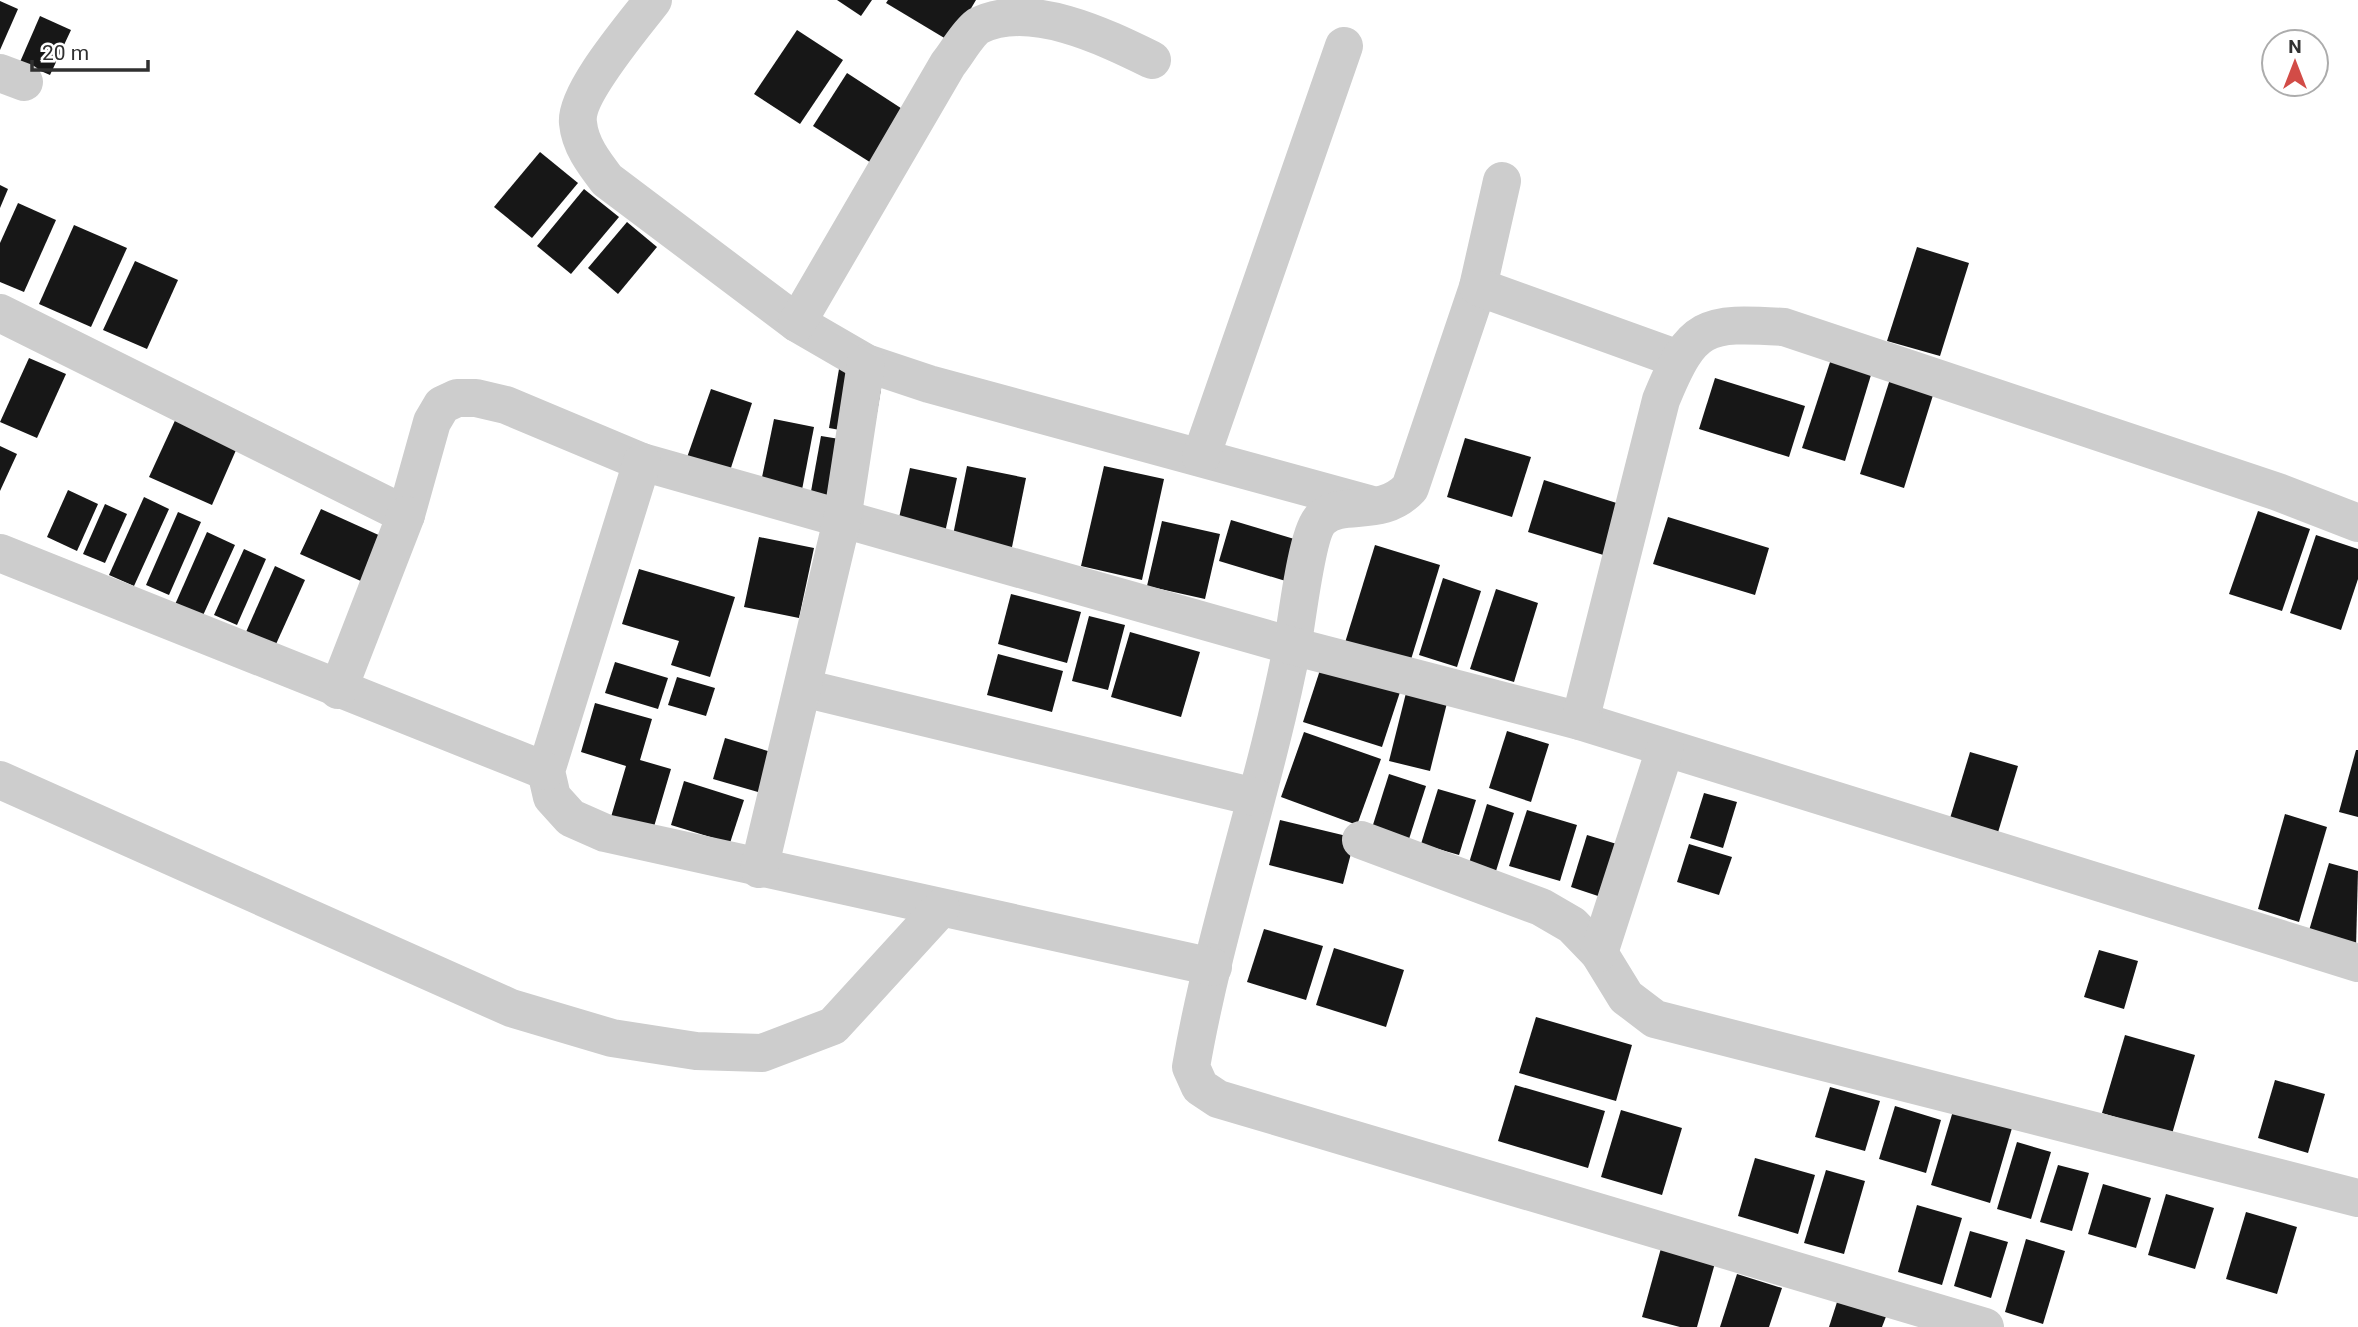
<svg xmlns="http://www.w3.org/2000/svg" width="2358" height="1327" font-family="Roboto,sans-serif">
<style>
.building{fill:#171717}
.lines{fill:none;stroke-linecap:round;stroke-linejoin:round}
.minor{stroke:#cdcdcd;stroke-width:38}
</style>
<rect width="100%" height="100%" fill="#fff"/>
<g class="building">
<polygon points="837,0 872,0 861,16"/>
<polygon points="888,0 976,0 951,42 886,3"/>
<polygon points="0,1 18,9 0,50"/>
<polygon points="40,16 71,30 50,75 20,62"/>
<polygon points="797,30 843,60 800,124 754,94"/>
<polygon points="847,73 910,114 876,166 813,126"/>
<polygon points="540,152 578,183 532,238 494,207"/>
<polygon points="0,185 8,189 0,208"/>
<polygon points="584,189 619,217 571,274 537,246"/>
<polygon points="18,203 56,220 24,292 0,282 0,243"/>
<polygon points="627,222 657,247 618,294 588,268"/>
<polygon points="74,225 127,248 91,327 39,304"/>
<polygon points="1917,247 1969,263 1940,356 1887,341"/>
<polygon points="135,261 178,280 147,349 103,330"/>
<polygon points="1833,353 1874,365 1845,461 1802,448"/>
<polygon points="29,358 66,374 37,438 0,422"/>
<polygon points="839,369 883,377 873,436 829,428"/>
<polygon points="1715,378 1805,406 1789,457 1699,429"/>
<polygon points="1890,379 1934,392 1904,488 1860,474"/>
<polygon points="711,389 752,403 727,480 684,466"/>
<polygon points="178,414 240,441 212,505 149,477"/>
<polygon points="774,419 814,427 801,495 760,487"/>
<polygon points="821,436 864,443 850,516 808,508"/>
<polygon points="1465,438 1531,457 1512,517 1447,497"/>
<polygon points="0,446 17,454 0,491"/>
<polygon points="967,466 1026,478 1011,552 952,540"/>
<polygon points="1104,466 1164,479 1142,580 1081,566"/>
<polygon points="910,468 957,478 944,537 897,527"/>
<polygon points="1544,480 1626,506 1610,557 1528,532"/>
<polygon points="68,490 98,504 77,551 47,537"/>
<polygon points="144,497 169,509 134,586 109,575"/>
<polygon points="105,504 127,514 105,563 83,554"/>
<polygon points="321,509 383,537 363,582 300,554"/>
<polygon points="2258,511 2310,529 2282,611 2229,594"/>
<polygon points="178,512 201,522 169,595 146,585"/>
<polygon points="1668,517 1769,548 1755,595 1653,564"/>
<polygon points="1231,520 1301,541 1289,582 1219,561"/>
<polygon points="1162,521 1220,534 1205,599 1147,586"/>
<polygon points="207,532 235,545 200,622 173,609"/>
<polygon points="2316,535 2358,549 2358,579 2341,630 2290,613"/>
<polygon points="759,537 814,548 799,618 744,607"/>
<polygon points="1375,545 1440,565 1409,666 1344,646"/>
<polygon points="244,549 266,559 237,625 214,615"/>
<polygon points="275,566 305,580 272,653 242,641"/>
<polygon points="639,569 735,597 710,677 671,665 679,641 622,624"/>
<polygon points="1443,578 1481,591 1457,667 1419,655"/>
<polygon points="1496,589 1538,603 1514,682 1470,669"/>
<polygon points="1011,594 1081,612 1067,663 998,644"/>
<polygon points="1089,616 1125,625 1108,690 1072,681"/>
<polygon points="1130,632 1200,652 1181,717 1111,697"/>
<polygon points="998,654 1063,671 1052,712 987,695"/>
<polygon points="615,662 668,678 658,709 605,693"/>
<polygon points="1321,667 1400,692 1382,747 1303,722"/>
<polygon points="677,677 715,688 706,716 668,705"/>
<polygon points="1406,693 1447,703 1430,771 1389,761"/>
<polygon points="595,703 652,719 640,760 671,769 653,830 611,817 626,766 581,752"/>
<polygon points="1507,731 1549,744 1531,802 1489,788"/>
<polygon points="1304,732 1381,759 1357,825 1281,797"/>
<polygon points="725,738 781,755 768,795 713,779"/>
<polygon points="2356,750 2358,750 2358,817 2339,812"/>
<polygon points="1970,752 2018,766 1996,839 1948,825"/>
<polygon points="1389,774 1426,786 1409,839 1372,828"/>
<polygon points="684,781 744,800 730,843 671,825"/>
<polygon points="1438,789 1476,800 1459,855 1421,844"/>
<polygon points="1704,793 1737,802 1723,848 1690,838"/>
<polygon points="1487,804 1514,813 1496,871 1469,863"/>
<polygon points="1527,810 1577,825 1560,881 1509,866"/>
<polygon points="2285,814 2327,827 2299,922 2258,909"/>
<polygon points="1280,820 1355,838 1343,884 1269,865"/>
<polygon points="1587,835 1630,848 1613,901 1571,887"/>
<polygon points="1689,844 1732,857 1719,895 1677,882"/>
<polygon points="2329,863 2358,871 2356,948 2308,934"/>
<polygon points="1264,929 1323,946 1306,1000 1247,982"/>
<polygon points="1334,948 1404,970 1386,1027 1316,1005"/>
<polygon points="2099,950 2138,961 2124,1009 2084,997"/>
<polygon points="1536,1017 1632,1045 1616,1101 1519,1073"/>
<polygon points="2125,1035 2195,1055 2172,1134 2102,1113"/>
<polygon points="2275,1080 2325,1094 2308,1153 2258,1138"/>
<polygon points="1515,1085 1605,1111 1588,1168 1498,1141"/>
<polygon points="1830,1087 1880,1101 1865,1151 1815,1137"/>
<polygon points="1895,1106 1941,1120 1926,1173 1879,1159"/>
<polygon points="1621,1110 1682,1128 1662,1195 1601,1177"/>
<polygon points="1953,1111 2012,1128 1990,1203 1931,1185"/>
<polygon points="2017,1142 2051,1152 2031,1219 1997,1209"/>
<polygon points="1755,1158 1815,1175 1798,1234 1738,1216"/>
<polygon points="2058,1165 2089,1173 2072,1231 2040,1222"/>
<polygon points="1826,1170 1865,1181 1844,1254 1804,1243"/>
<polygon points="2103,1184 2151,1198 2136,1248 2088,1234"/>
<polygon points="2166,1194 2214,1208 2195,1269 2148,1255"/>
<polygon points="1917,1205 1962,1218 1942,1285 1898,1272"/>
<polygon points="2246,1212 2297,1227 2277,1294 2226,1279"/>
<polygon points="1970,1231 2008,1242 1991,1298 1954,1286"/>
<polygon points="2026,1239 2065,1251 2043,1324 2005,1312"/>
<polygon points="1663,1241 1717,1256 1697,1327 1680,1327 1642,1317"/>
<polygon points="1737,1274 1782,1288 1769,1327 1720,1327"/>
<polygon points="1838,1299 1887,1314 1882,1327 1829,1327"/>
</g>
<g class="lines">
<g class="minor">
<path d="M653,0C635,24 574,94 578,123C580,145 594,163 607,180L797,323L866,363L929,384L1369,504"/>
<polyline points="0,73 24,82"/>
<path d="M1502,181L1478,287L1410,488C1381,519 1344,499 1322,518C1307,531 1297,619 1293,642C1266,785 1216,923 1191,1067L1200,1087L1218,1099L1985,1327"/>
<polyline points="1478,287 1678,359"/>
<polyline points="0,313 406,515 432,422 442,405 457,398 476,398 506,405 642,462 1292,646 1580,721 2358,963"/>
<path d="M797,323L948,64C957,53 967,34 978,26C1030,0 1105,37 1152,60"/>
<polyline points="1201,457 1344,46"/>
<polyline points="642,462 546,771 552,797 571,818 605,833 1213,967"/>
<polyline points="0,553 546,771"/>
<polyline points="803,688 1255,797"/>
<polyline points="338,690 406,515"/>
<path d="M1580,721L1661,400C1692,324 1704,322 1784,327L2278,492L2358,523"/>
<polyline points="0,780 511,1008 612,1038 696,1051 762,1053 833,1026 941,908"/>
<polyline points="1361,840 1541,907 1572,925 1599,953 1626,997 1655,1019 2358,1198"/>
<polyline points="759,869 842,520 866,363"/>
<polyline points="1599,953 1665,749"/>
</g>
</g>
<g transform="translate(2295 63)"><circle r="33" fill="#ffffff" stroke="#acacac" stroke-width="2"/>
<path d="M0-5L12 26L0 18L-12 26Z" fill="#d24c47"/>
<text y="-10" font-size="19" font-weight="bold" text-anchor="middle" fill="#303030">N</text>
</g>
<path d="M32 60v10h116v-10" fill="none" stroke="#303030" stroke-width="3.5"/>
<text x="42" y="60" font-size="21" fill="#303030" stroke="#ffffff" stroke-width="5" paint-order="stroke">20 m</text>
</svg>
